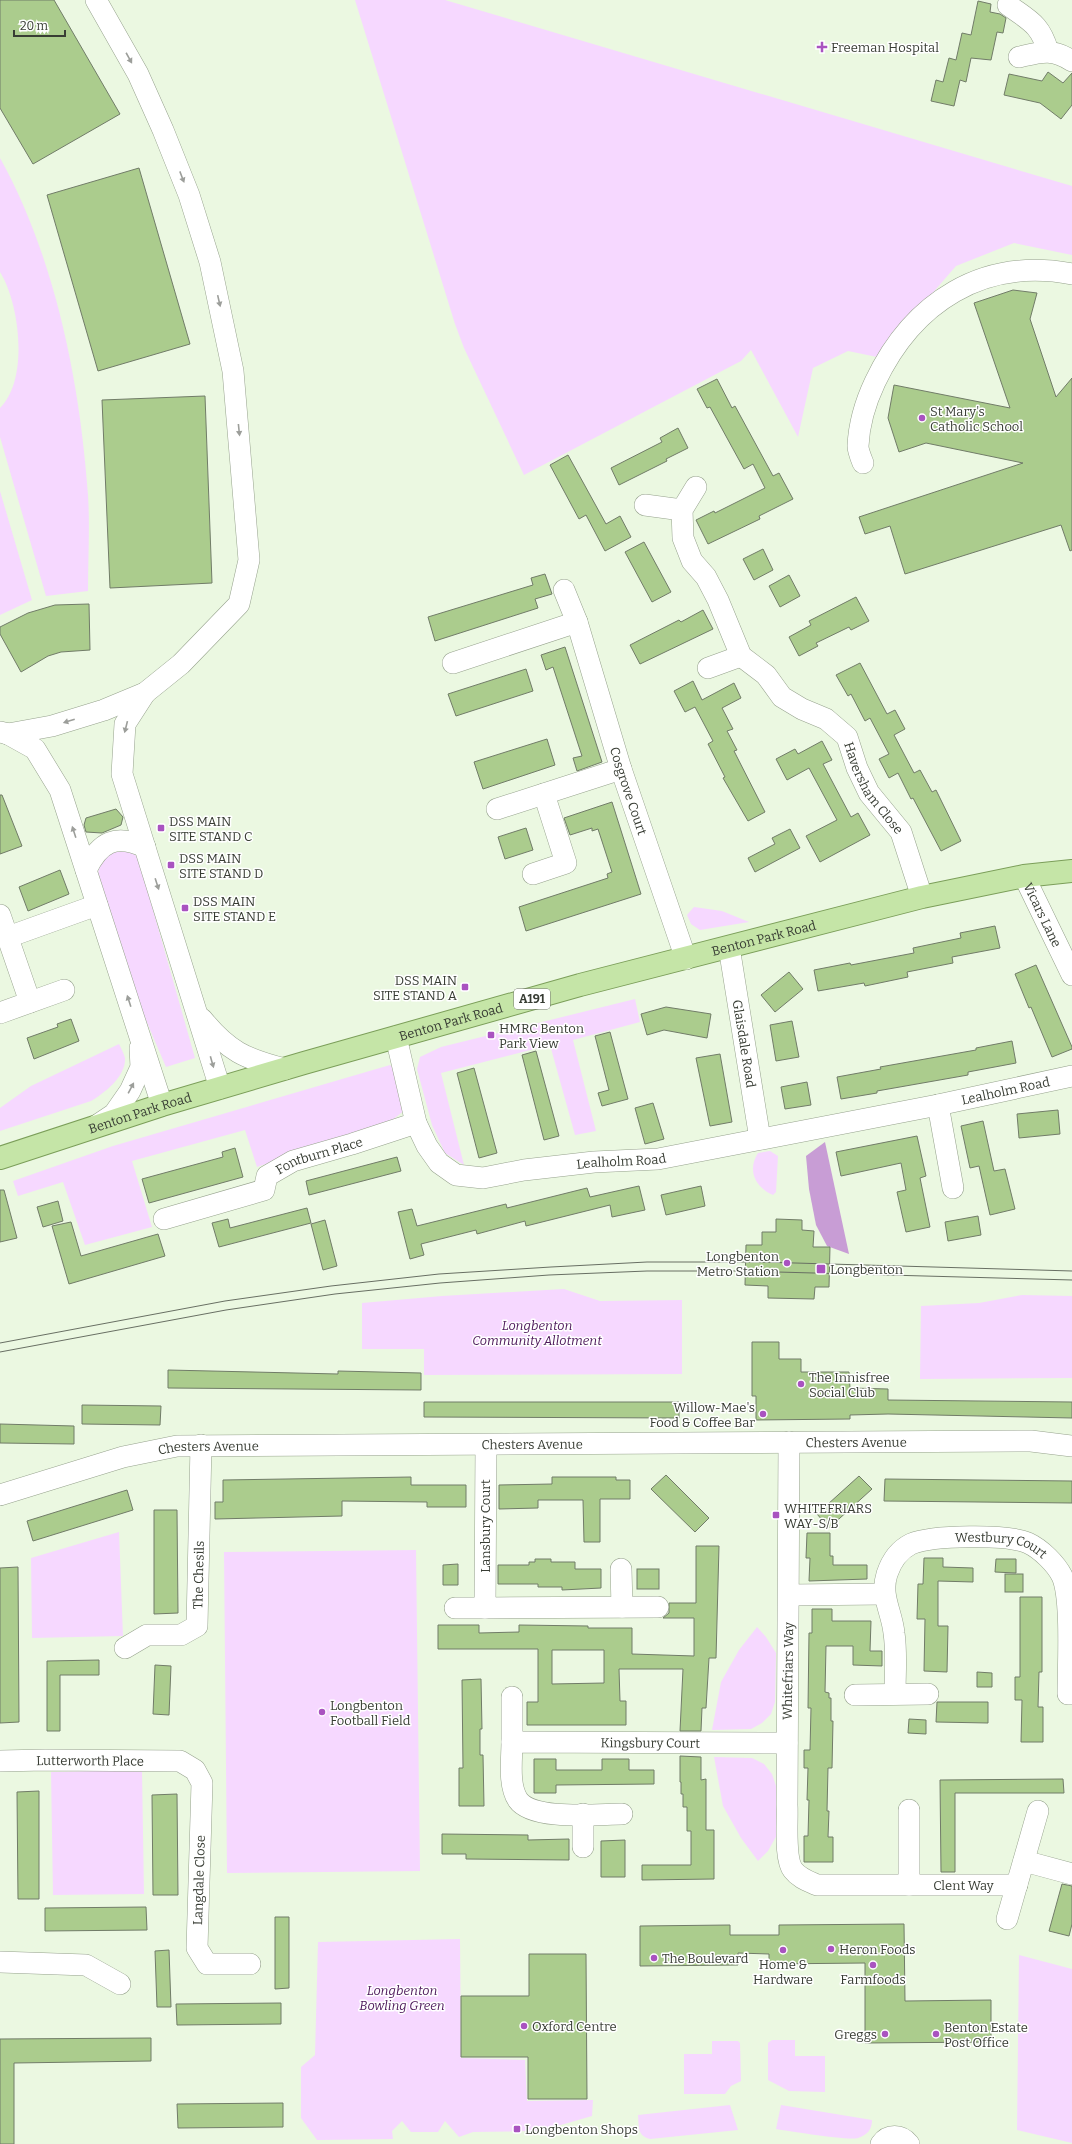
<svg xmlns="http://www.w3.org/2000/svg" width="1072" height="2144" font-family="Bitter,serif">
<style>
.green{fill:#f6d8ff}
.forest{fill:#c89dd5}
.building{fill:#abcc8d;stroke:#717c68;fill-rule:evenodd}
.lines{fill:none;stroke-linecap:round;stroke-linejoin:round}
.minor-casing{stroke:#96a28d;stroke-width:22}
.major-casing{stroke:#7b9e59;stroke-width:24}
.minor{stroke:#fff;stroke-width:21}
.major{stroke:#c5e5a7;stroke-width:22}
.tram{stroke:#686f63;stroke-width:1}
.oneway{fill:#9c9e9a}
.poi-dot{fill:#a953c0;stroke:#fff;stroke-width:1.5}
.labels{text-anchor:middle;dominant-baseline:central;stroke-width:3;stroke-linejoin:round;paint-order:stroke}
.shield{fill:#fff;stroke:#747771;stroke-width:1}
.shield-label{font-size:12px;font-weight:bold;fill:#383d34}
.poi-label{font-size:13px;fill:#383d34;stroke:#fff;text-anchor:start}
.street-label{font-size:13px;fill:#383d34;stroke:#fff}
.park-label{font-size:13px;font-style:italic;fill:#4c175a;stroke:#fff}
</style>
<rect width="100%" height="100%" fill="#ebf8e1"/>
<g class="green">
<polygon points="355,0 445,0 1072,186 1072,255 1014,243 956,266 877,357 848,351 813,368 798,437 751,350 741,361 524,475 464,348 455,324"/>
<path d="M0,158C55,257 80,382 88,495C90,526 88,559 88,591L46,596L0,437V408C29,380 20,304 0,272Z"/>
<polygon points="0,491 32,600 0,615"/>
<polygon points="128,850 138,857 195,1058 166,1067 136,997 98,873 100,862 107,852"/>
<polygon points="694,907 722,911 749,922 700,930 691,924 687,915"/>
<polygon points="635,999 640,1022 573,1040 596,1131 575,1135 550,1045 441,1073 464,1165 445,1153 432,1125 417,1069 420,1057 441,1047"/>
<path d="M119,1044C121,1048 124,1054 125,1058C126,1077 104,1093 91,1101L0,1131V1108L31,1086Z"/>
<polygon points="390,1065 396,1070 405,1110 391,1121 257,1167 245,1130 132,1161 152,1227 85,1245 63,1182 18,1196 13,1181 113,1146"/>
<path d="M770,1151L778,1156L776,1192L773,1195C755,1187 747,1170 758,1153Z"/>
<polygon points="564,1289 600,1301 682,1300 682,1374 424,1375 424,1349 362,1349 362,1303 442,1296"/>
<polygon points="1022,1295 1072,1296 1072,1378 920,1379 921,1306 979,1303"/>
<polygon points="119,1532 123,1636 32,1638 31,1558"/>
<polygon points="416,1550 420,1871 227,1873 224,1552"/>
<polygon points="757,1627 766,1637 776,1653 775,1702 771,1714 762,1723 751,1729 712,1730 721,1682 739,1650"/>
<polygon points="714,1757 752,1758 764,1764 772,1774 776,1786 777,1835 768,1851 758,1861 741,1838 723,1806"/>
<polygon points="142,1770 144,1894 53,1895 51,1772"/>
<polygon points="460,1939 461,2058 525,2060 527,2101 593,2100 592,2116 540,2131 473,2132 459,2137 445,2121 438,2132 411,2132 402,2121 392,2131 393,2139 317,2140 301,2118 301,2067 315,2055 318,1942"/>
<polygon points="1019,1955 1072,1969 1072,2143 1017,2130"/>
<polygon points="772,2040 795,2040 795,2056 825,2056 825,2092 789,2091 768,2080 768,2043"/>
<polygon points="712,2041 738,2041 740,2043 741,2081 731,2086 725,2094 684,2094 684,2054 712,2054"/>
<path d="M730,2105L738,2130L650,2139C637,2136 639,2126 638,2115Z"/>
<path d="M781,2105L872,2120C872,2130 867,2135 858,2138C849,2141 789,2131 776,2129Z"/>
</g>
<polygon class="forest" points="825,1142 849,1254 827,1246 816,1225 809,1189 806,1156"/>
<g class="building">
<polygon points="0,0 54,0 120,114 33,164 0,108"/>
<polygon points="978,1 991,4 990,12 1000,14 1006,18 1003,33 997,32 991,60 971,58 966,82 960,80 954,106 931,101 936,80 943,82 949,58 956,60 962,33 971,35"/>
<polygon points="1048,72 1063,83 1072,73 1072,105 1061,119 1040,103 1004,95 1009,74 1042,81"/>
<polygon points="139,168 190,344 98,371 47,195"/>
<polygon points="1013,290 1037,293 1030,319 1056,397 1072,378 1072,550 1070,551 1061,525 905,574 890,526 865,534 859,517 1023,463 926,443 899,452 888,418 894,385 1010,408 974,303"/>
<polygon points="717,379 732,408 735,406 773,476 779,473 793,499 759,516 760,519 708,544 696,520 714,511 715,513 765,488 753,464 744,469 710,407 707,408 697,389"/>
<polygon points="205,396 212,583 110,588 102,400"/>
<polygon points="678,428 688,448 666,459 667,461 619,485 611,468 662,442 660,438"/>
<polygon points="568,455 606,524 620,516 631,537 605,551 586,515 579,519 550,465"/>
<polygon points="644,542 671,592 652,602 625,552"/>
<polygon points="763,549 773,570 754,580 743,559"/>
<polygon points="545,574 552,594 535,599 538,608 435,641 428,617 533,585 531,578"/>
<polygon points="789,575 800,596 780,607 769,586"/>
<polygon points="856,597 869,621 851,630 849,627 816,643 818,646 799,656 789,637 811,625 809,621"/>
<polygon points="89,604 90,650 61,652 48,656 21,672 0,634 0,627 28,613 55,605"/>
<polygon points="703,610 713,629 640,664 630,645 679,620 681,622"/>
<polygon points="565,647 602,762 577,771 573,758 582,756 553,667 546,670 541,655"/>
<polygon points="860,663 887,714 895,710 905,729 894,735 914,773 920,770 932,792 936,790 961,841 941,851 913,798 911,799 898,773 889,778 879,759 889,754 870,718 865,721 851,694 848,696 836,675"/>
<polygon points="526,669 533,691 456,716 448,694"/>
<polygon points="693,681 702,700 734,683 741,698 722,708 733,729 727,731 737,750 734,751 765,812 748,821 723,778 725,777 708,744 713,741 695,707 685,712 674,691"/>
<polygon points="547,739 555,765 483,789 474,762"/>
<polygon points="822,741 832,760 823,764 851,817 858,813 870,835 820,862 806,836 837,820 809,768 787,780 776,759 795,749 798,754"/>
<polygon points="0,795 2,795 22,846 0,854"/>
<polygon points="612,802 641,894 526,931 519,907 608,878 607,874 612,872 598,829 592,831 592,828 570,835 564,818"/>
<polygon points="116,809 123,817 121,825 102,833 86,832 84,825 86,818"/>
<polygon points="526,828 533,850 505,859 498,837"/>
<polygon points="790,829 800,848 755,872 748,858 775,844 772,838"/>
<polygon points="60,870 69,894 28,911 19,887"/>
<polygon points="995,926 1000,948 952,957 953,963 907,972 908,977 865,986 864,983 818,991 814,970 850,963 851,965 914,953 913,948 961,938 960,933"/>
<polygon points="1036,965 1072,1047 1072,1049 1052,1057 1031,1007 1029,1008 1015,974"/>
<polygon points="789,972 803,989 775,1012 761,995"/>
<polygon points="666,1007 711,1014 707,1038 664,1030 647,1035 641,1014"/>
<polygon points="71,1019 79,1041 34,1059 27,1038 58,1027 57,1024"/>
<polygon points="792,1021 799,1057 776,1061 770,1025"/>
<polygon points="610,1032 628,1099 602,1106 598,1093 609,1090 595,1036"/>
<polygon points="1012,1041 1016,1063 968,1072 968,1075 877,1091 877,1093 841,1099 837,1077 881,1069 880,1067 976,1050 976,1048"/>
<polygon points="536,1051 559,1136 544,1140 522,1055"/>
<polygon points="720,1054 732,1122 710,1126 696,1058"/>
<polygon points="474,1068 497,1153 479,1158 457,1073"/>
<polygon points="807,1082 811,1105 785,1109 781,1087"/>
<polygon points="653,1103 664,1139 645,1144 635,1108"/>
<polygon points="1058,1110 1060,1134 1019,1138 1017,1114"/>
<polygon points="983,1121 994,1171 1005,1169 1015,1209 990,1215 979,1166 970,1168 961,1126"/>
<polygon points="917,1136 926,1176 920,1178 930,1227 906,1232 897,1192 906,1190 901,1163 841,1176 836,1152"/>
<polygon points="235,1148 243,1177 149,1203 142,1179 223,1157 222,1152"/>
<polygon points="397,1157 401,1171 309,1195 306,1181"/>
<polygon points="639,1186 645,1210 612,1217 610,1205 526,1226 525,1221 477,1234 476,1230 421,1244 424,1255 410,1259 398,1212 412,1209 417,1226 506,1204 507,1208 587,1188 590,1197"/>
<polygon points="701,1186 705,1206 666,1215 661,1195"/>
<polygon points="0,1190 4,1190 17,1238 0,1242"/>
<polygon points="58,1201 63,1221 43,1227 37,1207"/>
<polygon points="307,1208 311,1223 219,1247 212,1223 228,1219 230,1228"/>
<polygon points="978,1216 981,1235 948,1241 945,1222"/>
<polygon points="776,1219 802,1220 802,1230 814,1231 813,1247 830,1247 829,1287 815,1287 814,1299 768,1298 768,1286 745,1285 746,1245 762,1245 762,1232 776,1232"/>
<polygon points="325,1220 337,1266 323,1270 311,1224"/>
<polygon points="71,1222 81,1256 158,1234 165,1256 69,1284 52,1226"/>
<polygon points="752,1342 779,1342 779,1359 801,1359 801,1372 849,1372 850,1388 888,1389 888,1400 1072,1402 1072,1418 888,1414 850,1415 850,1419 756,1420 756,1396 752,1396"/>
<polygon points="168,1370 338,1374 338,1371 421,1373 421,1390 168,1388"/>
<polygon points="424,1402 679,1402 679,1418 424,1417"/>
<polygon points="82,1405 161,1406 160,1425 82,1424"/>
<polygon points="0,1424 74,1426 74,1444 0,1443"/>
<polygon points="666,1475 709,1518 695,1532 651,1489"/>
<polygon points="859,1476 872,1489 829,1528 817,1514"/>
<polygon points="411,1477 411,1485 466,1485 466,1507 427,1507 427,1502 342,1501 342,1516 215,1519 215,1502 223,1502 223,1480"/>
<polygon points="552,1477 616,1477 616,1480 630,1480 630,1499 600,1499 600,1542 584,1542 583,1500 538,1500 538,1508 499,1509 499,1485 552,1484"/>
<polygon points="885,1479 1072,1481 1072,1503 884,1501"/>
<polygon points="127,1490 133,1510 33,1541 27,1521"/>
<polygon points="154,1510 177,1510 178,1613 154,1614"/>
<polygon points="807,1533 830,1533 830,1556 833,1556 833,1565 867,1565 867,1579 809,1581 810,1558 806,1558"/>
<path d="M696,1546H719L716,1658H709L706,1708H702L701,1731H680L683,1669H619L620,1701H626V1725H527V1702H538V1649H438V1625H479V1633L519,1632V1625L588,1626V1628H632V1654L694,1656V1618H663L669,1613V1603H696ZM552,1650H604V1683L552,1684Z"/>
<polygon points="924,1558 943,1558 943,1567 973,1568 973,1582 938,1581 938,1626 948,1626 947,1672 924,1671 925,1619 917,1619 918,1584 923,1584"/>
<polygon points="535,1559 551,1559 551,1562 575,1562 575,1569 601,1569 601,1588 562,1590 562,1587 538,1587 538,1584 498,1584 498,1565 529,1565 529,1562 535,1562"/>
<polygon points="996,1559 1016,1559 1016,1573 995,1572"/>
<polygon points="458,1564 458,1585 443,1585 443,1565"/>
<polygon points="18,1567 19,1722 0,1723 0,1568"/>
<rect x="637" y="1569" width="22" height="20"/>
<rect x="1005" y="1574" width="18" height="18"/>
<polygon points="1020,1597 1042,1597 1042,1672 1039,1672 1038,1707 1043,1707 1043,1742 1021,1742 1022,1700 1015,1700 1015,1677 1020,1677"/>
<polygon points="812,1609 832,1609 832,1621 871,1621 870,1651 882,1651 882,1666 853,1665 853,1646 826,1646 825,1692 829,1693 829,1698 831,1698 831,1721 833,1721 832,1768 828,1768 827,1811 829,1811 828,1837 833,1837 833,1862 804,1862 804,1836 808,1836 809,1800 807,1800 808,1768 804,1768 804,1750 810,1750 811,1708 808,1708 809,1633 812,1633"/>
<polygon points="99,1660 99,1675 60,1675 60,1731 47,1731 47,1661"/>
<polygon points="155,1665 171,1666 169,1715 153,1714"/>
<polygon points="977,1672 992,1673 992,1687 977,1687"/>
<polygon points="481,1679 482,1729 480,1729 480,1755 483,1755 484,1806 459,1806 459,1768 463,1768 462,1680"/>
<polygon points="937,1702 988,1702 988,1723 936,1722"/>
<polygon points="909,1719 926,1720 926,1734 908,1733"/>
<polygon points="680,1756 701,1757 701,1780 706,1779 706,1830 714,1830 714,1879 642,1880 642,1865 691,1865 691,1831 687,1831 687,1807 683,1807 683,1794 681,1794 681,1782 680,1782"/>
<polygon points="534,1759 556,1759 556,1770 602,1770 602,1759 629,1759 629,1770 654,1770 654,1784 556,1785 556,1793 534,1793"/>
<polygon points="1063,1779 1064,1793 955,1793 955,1872 941,1872 940,1780"/>
<polygon points="39,1791 39,1899 18,1899 17,1792"/>
<polygon points="177,1794 178,1895 153,1895 152,1795"/>
<polygon points="442,1834 528,1835 528,1840 569,1839 569,1860 466,1859 466,1854 442,1854"/>
<polygon points="625,1840 625,1877 601,1877 601,1841"/>
<polygon points="1062,1884 1072,1886 1072,1924 1069,1936 1049,1931"/>
<polygon points="146,1907 147,1930 45,1931 45,1908"/>
<polygon points="275,1917 289,1917 289,1988 275,1989"/>
<polygon points="904,1924 905,2001 991,2000 991,2042 865,2043 865,1963 769,1964 769,1954 738,1953 738,1965 640,1966 640,1926 730,1925 730,1935 779,1935 779,1925"/>
<polygon points="169,1950 171,2007 157,2007 155,1951"/>
<polygon points="529,1954 586,1954 587,2099 528,2099 528,2057 461,2057 461,1996 529,1996"/>
<polygon points="281,2003 281,2024 177,2025 176,2004"/>
<polygon points="151,2038 151,2061 14,2063 14,2144 0,2144 0,2039"/>
<polygon points="283,2103 283,2127 178,2128 177,2104"/>
</g>
<g class="lines">
<g class="minor-casing">
<g id="minor">
<path d="M1008,5C1030,21 1040,24 1048,51"/>
<path d="M1019,57C1041,52 1052,48 1072,61"/>
<path d="M863,463C861,458 858,451 858,446C859,424 866,401 875,382C913,302 983,257 1072,274"/>
<path id="s1" d="M696,487L682,510L683,538L692,561L706,577L718,600L741,656L766,675L782,697L802,709L826,719L847,737L857,768L869,793L901,832L922,897"/>
<polyline points="645,505 682,510"/>
<path id="s2" d="M564,590L577,622L621,769L686,959"/>
<polyline points="453,663 577,622"/>
<polyline points="708,668 741,656"/>
<polyline points="145,693 125,724 122,774 220,1088"/>
<polyline points="0,732 8,734 52,726 104,710 145,693 181,664 239,604 249,560 233,371 210,262 189,195 163,130 138,74 96,0"/>
<polyline points="8,734 35,749 60,790 162,1105"/>
<polyline points="497,809 621,769"/>
<path d="M86,870C100,841 116,834 145,847"/>
<polyline points="533,874 566,863 544,794"/>
<path id="s3" d="M1024,876L1072,975"/>
<polyline points="0,915 30,1002"/>
<polyline points="8,937 97,905"/>
<path id="s4" d="M729,947L760,1139"/>
<polyline points="0,1013 64,990"/>
<path d="M202,1019C228,1051 245,1059 285,1069"/>
<path id="s5" d="M396,1037L416,1123L427,1146L439,1163L456,1175L483,1178L524,1170L594,1162L658,1159L938,1105L1072,1076"/>
<polyline points="938,1105 953,1188"/>
<polyline points="96,1126 114,1114 130,1091 141,1067 140,1048"/>
<path id="s6" d="M164,1219L264,1190L267,1176L293,1161L352,1144L416,1123"/>
<path id="s7" d="M789,1442L787,1805C788,1821 784,1858 793,1870C799,1878 808,1881 817,1885H1017"/>
<polyline points="486,1445 485,1608 658,1607"/>
<path id="s8" d="M0,1495L123,1457L177,1446L1031,1441L1072,1446"/>
<polyline points="621,1569 622,1607"/>
<polyline points="789,1595 884,1594"/>
<polyline points="455,1608 485,1608"/>
<path id="s9" d="M125,1648L147,1635H181L197,1626L201,1445"/>
<path id="s10" d="M895,1694C895,1674 897,1653 894,1633C892,1612 880,1596 887,1574C891,1562 899,1550 911,1544C932,1535 1008,1534 1028,1543C1041,1549 1056,1564 1062,1576C1072,1598 1068,1667 1068,1694H1072"/>
<polyline points="855,1695 928,1694"/>
<polyline points="512,1742 512,1697"/>
<path id="s11" d="M0,1761L45,1760L180,1761L195,1770L202,1783L197,1948L207,1964H250"/>
<polyline points="583,1814 583,1847"/>
<path id="s12" d="M622,1814C598,1814 533,1821 518,1800C508,1785 512,1759 512,1742L787,1743"/>
<polyline points="1024,1861 1072,1874"/>
<polyline points="909,1885 909,1810"/>
<polyline points="1007,1919 1038,1811"/>
<polyline points="0,1962 86,1965 120,1984"/>
<path d="M881,2144C888,2134 901,2134 909,2144"/>
</g>
</g>
<g class="major-casing">
<g id="major">
<path id="s13" d="M0,1158L162,1105L304,1063L580,985L922,897L1024,876L1072,871"/>
</g>
</g>
<use href="#minor" class="minor"/>
<use href="#major" class="major"/>
<g class="tram">
<polyline points="0,1343 225,1301 331,1286 439,1274 551,1267 647,1262 760,1262 1072,1271"/>
<polyline points="0,1352 226,1310 335,1294 440,1283 549,1275 647,1271 740,1271 1072,1280"/>
</g>
</g>
<defs><path id="oneway-solid" d="M-6-.8H1V-3.2L6.5 0L1 3.2V.8H-6Z"/></defs>
<g class="oneway">
<use href="#oneway-solid" transform="translate(129 58) rotate(61)"/>
<use href="#oneway-solid" transform="translate(182 177) rotate(69)"/>
<use href="#oneway-solid" transform="translate(219 301) rotate(77)"/>
<use href="#oneway-solid" transform="translate(239 430) rotate(84)"/>
<use href="#oneway-solid" transform="translate(69 721) rotate(163)"/>
<use href="#oneway-solid" transform="translate(126 727) rotate(104)"/>
<use href="#oneway-solid" transform="translate(74 832) rotate(-108)"/>
<use href="#oneway-solid" transform="translate(157 884) rotate(72)"/>
<use href="#oneway-solid" transform="translate(129 1001) rotate(-108)"/>
<use href="#oneway-solid" transform="translate(212 1062) rotate(74)"/>
<use href="#oneway-solid" transform="translate(131 1088) rotate(-62)"/>
</g>
<g class="poi-dot">
<path d="M820 41h4v4h4v4h-4v4h-4v-4h-4v-4h4z"/>
<circle cx="922" cy="418" r="4"/>
<rect x="157" y="824" width="8" height="8" rx="2"/>
<rect x="167" y="861" width="8" height="8" rx="2"/>
<rect x="181" y="904" width="8" height="8" rx="2"/>
<rect x="461" y="983" width="8" height="8" rx="2"/>
<rect x="487" y="1031" width="8" height="8" rx="2"/>
<circle cx="787" cy="1263" r="4"/>
<rect x="816" y="1264" width="10" height="10" rx="2"/>
<circle cx="801" cy="1384" r="4"/>
<circle cx="763" cy="1414" r="4"/>
<rect x="772" y="1511" width="8" height="8" rx="2"/>
<circle cx="322" cy="1712" r="4"/>
<circle cx="831" cy="1949" r="4"/>
<circle cx="783" cy="1950" r="4"/>
<circle cx="654" cy="1958" r="4"/>
<circle cx="873" cy="1965" r="4"/>
<circle cx="524" cy="2026" r="4"/>
<circle cx="885" cy="2034" r="4"/>
<circle cx="936" cy="2034" r="4"/>
<rect x="513" y="2125" width="8" height="8" rx="2"/>
</g>
<g class="labels">
<rect class="shield" x="514" y="989" width="36" height="20" rx="3"/>
<g class="shield-label">
<text x="532" y="999">A191</text>
</g>
<g class="poi-label">
<text x="831" y="47">Freeman Hospital</text>
<text x="930" y="411">St Mary's<tspan x="930" dy="15">Catholic School</tspan></text>
<text x="169" y="821">DSS MAIN<tspan x="169" dy="15">SITE STAND C</tspan></text>
<text x="179" y="858">DSS MAIN<tspan x="179" dy="15">SITE STAND D</tspan></text>
<text x="193" y="901">DSS MAIN<tspan x="193" dy="15">SITE STAND E</tspan></text>
<text x="457" y="980" text-anchor="end">DSS MAIN<tspan x="457" dy="15">SITE STAND A</tspan></text>
<text x="499" y="1028">HMRC Benton<tspan x="499" dy="15">Park View</tspan></text>
<text x="779" y="1256" text-anchor="end">Longbenton<tspan x="779" dy="15">Metro Station</tspan></text>
<text x="830" y="1269">Longbenton</text>
<text x="809" y="1377">The Innisfree<tspan x="809" dy="15">Social Club</tspan></text>
<text x="755" y="1407" text-anchor="end">Willow-Mae's<tspan x="755" dy="15">Food &amp; Coffee Bar</tspan></text>
<text x="784" y="1508">WHITEFRIARS<tspan x="784" dy="15">WAY-S/B</tspan></text>
<text x="330" y="1705">Longbenton<tspan x="330" dy="15">Football Field</tspan></text>
<text x="839" y="1949">Heron Foods</text>
<text x="662" y="1958">The Boulevard</text>
<text x="783" y="1964" text-anchor="middle">Home &amp;<tspan x="783" dy="15">Hardware</tspan></text>
<text x="873" y="1979" text-anchor="middle">Farmfoods</text>
<text x="532" y="2026">Oxford Centre</text>
<text x="944" y="2027">Benton Estate<tspan x="944" dy="15">Post Office</tspan></text>
<text x="877" y="2034" text-anchor="end">Greggs</text>
<text x="525" y="2129">Longbenton Shops</text>
</g>
<g class="street-label">
<text stroke="none"><textPath href="#s1" startOffset="381">Haversham Close</textPath></text>
<text stroke="none"><textPath href="#s2" startOffset="211">Cosgrove Court</textPath></text>
<text stroke="none"><textPath href="#s3" startOffset="43">Vicars Lane</textPath></text>
<text stroke="none"><textPath href="#s13" startOffset="795">Benton Park Road</textPath></text>
<text stroke="none"><textPath href="#s13" startOffset="471">Benton Park Road</textPath></text>
<text stroke="none"><textPath href="#s4" startOffset="98">Glaisdale Road</textPath></text>
<text stroke="none"><textPath href="#s5" startOffset="713">Lealholm Road</textPath></text>
<text stroke="none"><textPath href="#s13" startOffset="147">Benton Park Road</textPath></text>
<text stroke="none"><textPath href="#s6" startOffset="175">Fontburn Place</textPath></text>
<text stroke="none"><textPath href="#s5" startOffset="322">Lealholm Road</textPath></text>
<text stroke="none"><textPath href="#s8" startOffset="863">Chesters Avenue</textPath></text>
<text stroke="none"><textPath href="#s8" startOffset="539">Chesters Avenue</textPath></text>
<text stroke="none"><textPath href="#s8" startOffset="215">Chesters Avenue</textPath></text>
<text transform="translate(485 1526) rotate(-90)">Lansbury Court</text>
<text stroke="none"><textPath href="#s10" startOffset="253">Westbury Court</textPath></text>
<text stroke="none"><textPath href="#s9" startOffset="129">The Chesils</textPath></text>
<text transform="translate(788 1671) rotate(-89)">Whitefriars Way</text>
<text stroke="none"><textPath href="#s12" startOffset="305">Kingsbury Court</textPath></text>
<text stroke="none"><textPath href="#s11" startOffset="90">Lutterworth Place</textPath></text>
<text transform="translate(199 1880) rotate(-88)">Langdale Close</text>
<text stroke="none"><textPath href="#s7" startOffset="604">Clent Way</textPath></text>
</g>
<g class="park-label">
<text x="537" y="1325">Longbenton<tspan x="537" dy="15">Community Allotment</tspan></text>
<text x="402" y="1990">Longbenton<tspan x="402" dy="15">Bowling Green</tspan></text>
</g>
</g>
<path d="M14 30v6h51v-6" fill="none" stroke="#383d34" stroke-width="2"/>
<text x="20" y="30" font-size="12" fill="#383d34" stroke="#ffffff" stroke-width="3" paint-order="stroke">20 m</text>
</svg>
